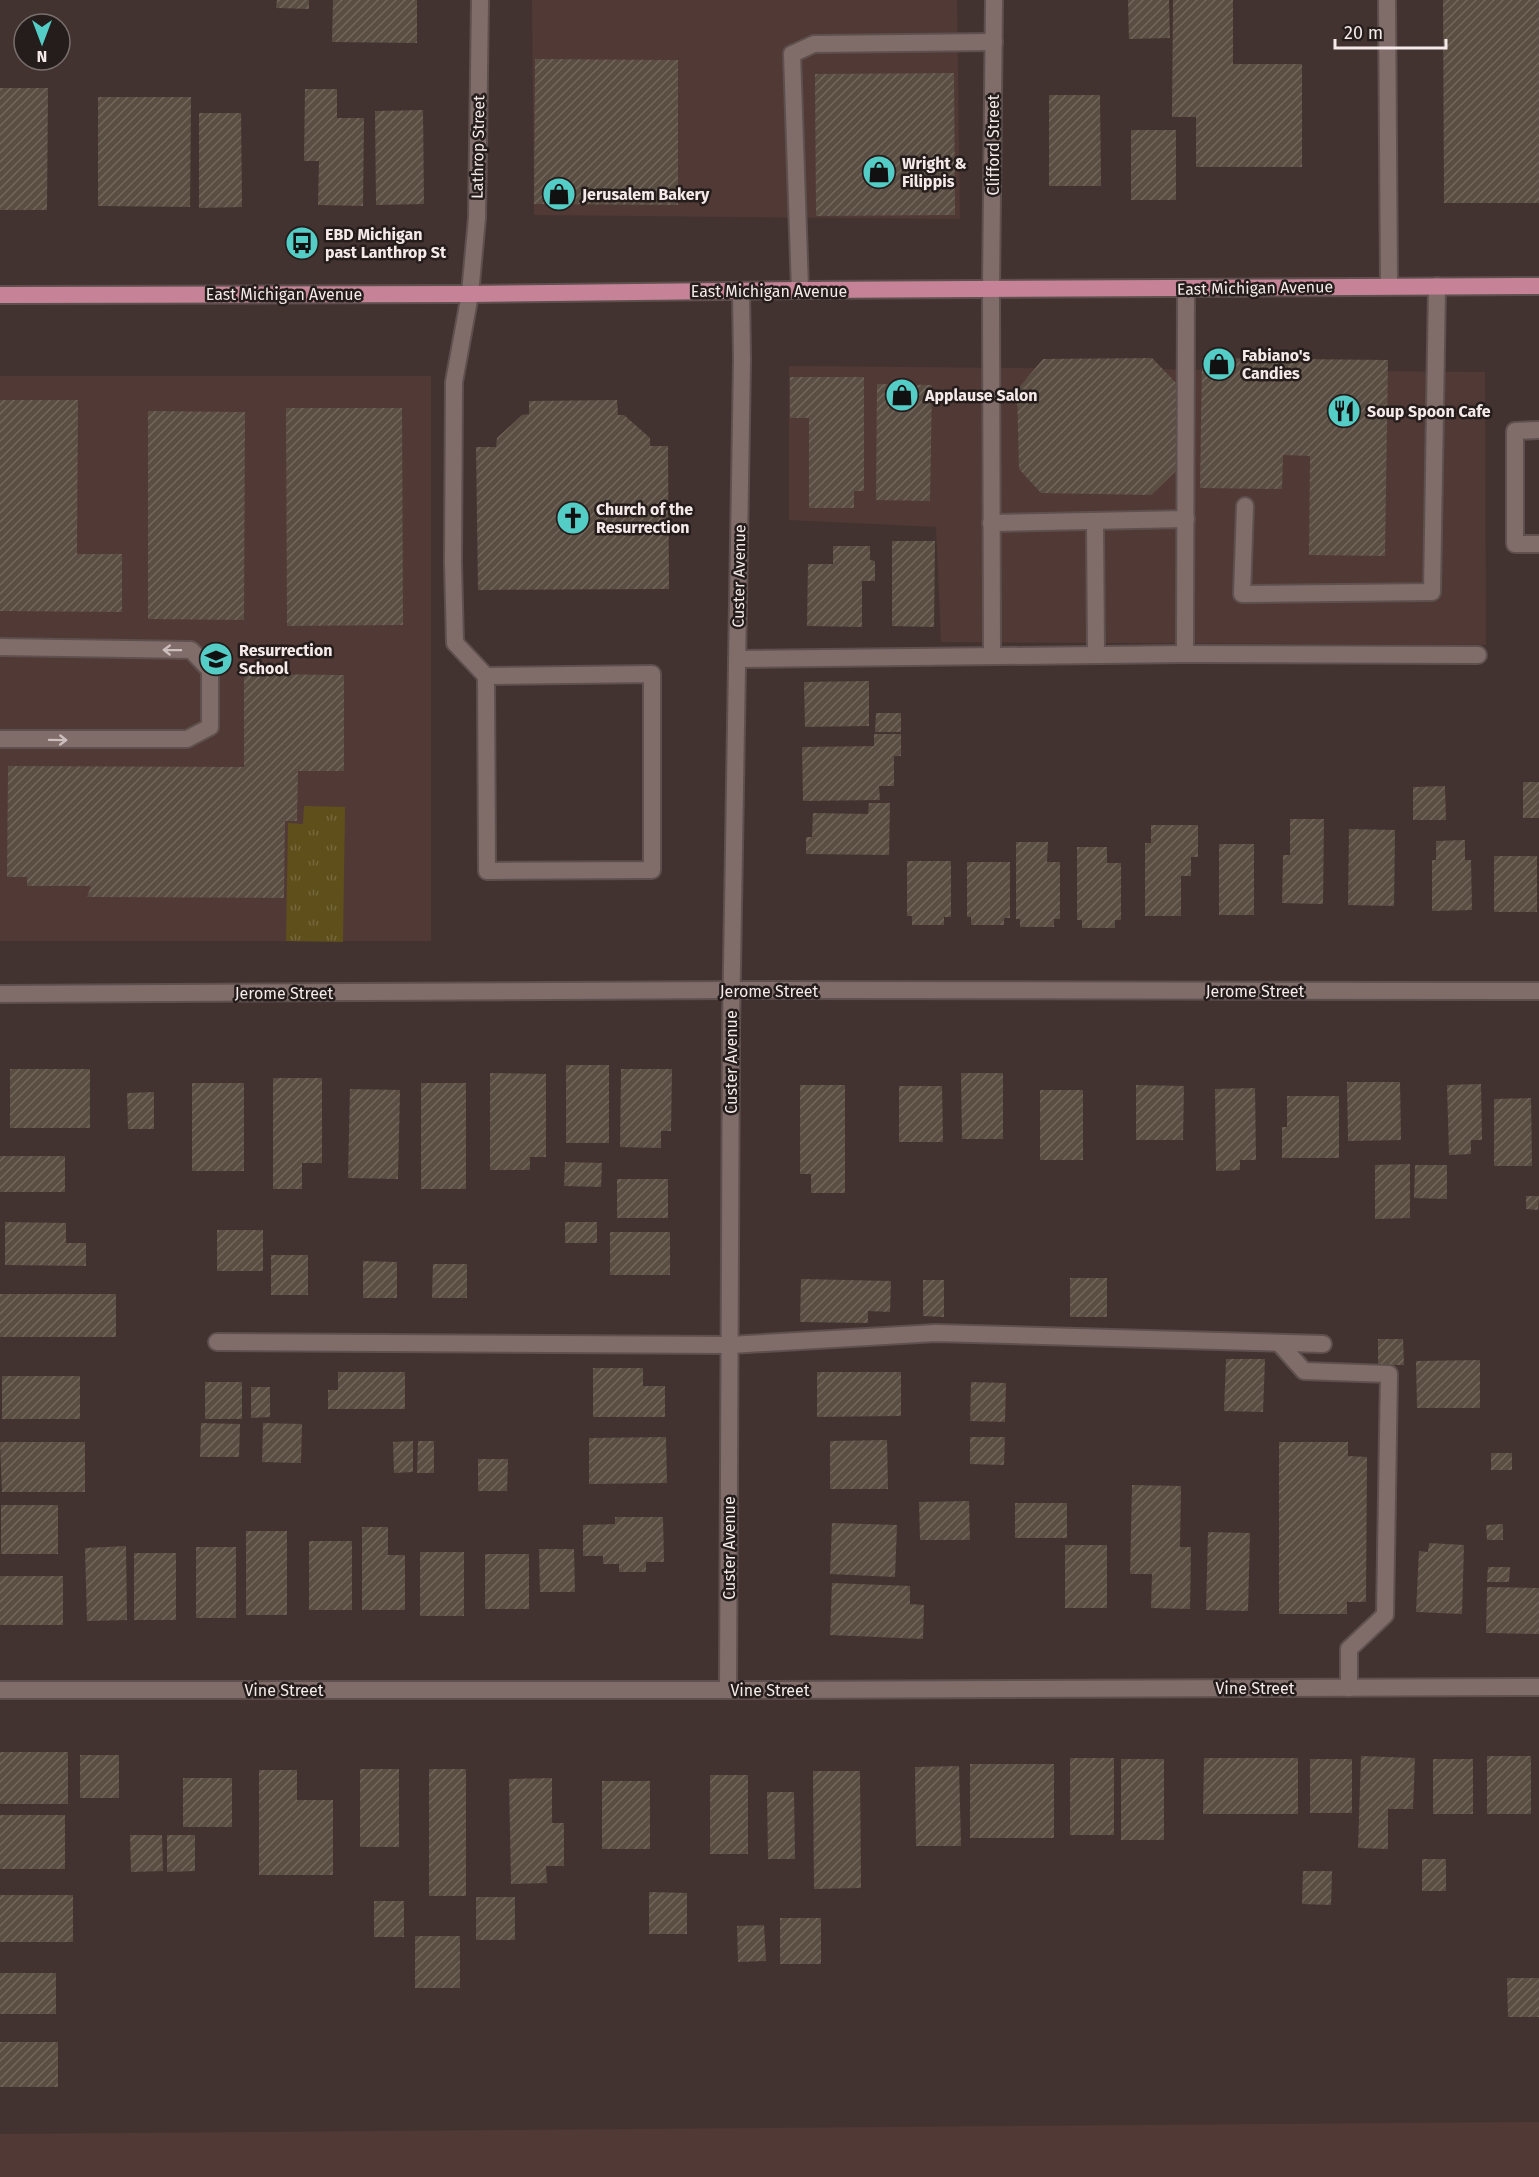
<svg xmlns="http://www.w3.org/2000/svg" width="1539" height="2177" font-family="'Fira Sans',sans-serif">
<style>
.built{fill:#513935}
.grass{fill:url(#grass-tufts)}
.building{fill:url(#building-hatch)}
.lines{fill:none;stroke-linecap:round;stroke-linejoin:round}
.service-casing{stroke:#5e504e;stroke-width:20}
.minor-casing{stroke:#5e504e;stroke-width:20}
.primary-casing{stroke:#5e504e;stroke-width:20}
.service{stroke:#806d6a;stroke-width:16}
.minor{stroke:#806d6a;stroke-width:16}
.primary{stroke:#c68398;stroke-width:16}
.oneway{stroke:#ccbebd}
.labels{text-anchor:middle;dominant-baseline:central;stroke-width:5;stroke-linejoin:round;paint-order:stroke}
.street-label{font-size:16px;fill:#f5eae9;stroke:#241d1b}
.poi-label{font-size:16px;font-weight:bold;fill:#f5eae9;stroke:#241d1b;text-anchor:start}
</style>
<defs>
<pattern id="grass-tufts" width="24" height="20" patternUnits="userSpaceOnUse" patternTransform="scale(1.5)"><rect width="24" height="20" fill="#5e4f1b"/><path d="M3 7l-1-3M5 7V3M7 7l1-3M15 17l-1-3M17 17v-4M19 17l1-3" fill="none" stroke="#76683c"/></pattern>
<pattern id="building-hatch" width="6" height="6" patternUnits="userSpaceOnUse" patternTransform="scale(1.5)"><rect width="6" height="6" fill="#5a4d42"/><path d="M-1 1l2-2M0 6l6-6M5 7l2-2" fill="none" stroke="#72675d"/></pattern>
</defs>
<rect width="100%" height="100%" fill="#433330"/>
<g class="built">
<polygon points="532,0 957,0 960,219 534,215"/>
<polygon points="789,366 1485,372 1486,645 941,642 936,527 789,520"/>
<rect x="0" y="376" width="431" height="565"/>
<polygon points="1539,2122 1539,2177 0,2177 0,2134"/>
</g>
<polygon class="grass" points="304,806 345,807 343,942 286,941 288,823 303,824"/>
<g class="building">
<polygon points="277,0 309,0 309,9 276,8"/>
<polygon points="333,0 417,0 417,43 332,42"/>
<polygon points="1128,0 1169,0 1170,38 1129,39"/>
<polygon points="1173,0 1233,0 1233,64 1302,64 1302,167 1196,167 1196,117 1172,117"/>
<polygon points="1443,0 1539,0 1539,203 1444,203"/>
<polygon points="535,59 678,60 678,205 534,204"/>
<polygon points="954,73 955,215 816,216 815,74"/>
<polygon points="0,88 48,88 47,210 0,210"/>
<polygon points="305,89 337,89 337,118 364,118 363,206 318,205 319,161 304,161"/>
<polygon points="1049,95 1100,95 1101,186 1049,186"/>
<polygon points="98,97 191,97 190,207 98,206"/>
<polygon points="423,110 424,204 376,205 375,111"/>
<polygon points="199,113 241,113 242,207 199,208"/>
<rect x="1131" y="130" width="45" height="70"/>
<polygon points="1152,358 1180,387 1178,469 1151,495 1041,493 1019,469 1017,390 1043,359"/>
<polygon points="1202,358 1388,360 1385,556 1309,555 1310,456 1283,455 1282,489 1200,488"/>
<polygon points="790,377 864,377 864,491 854,491 854,508 809,508 809,418 790,418"/>
<polygon points="877,384 932,385 930,501 876,500"/>
<polygon points="0,400 78,400 77,554 122,554 122,612 0,611"/>
<polygon points="617,400 618,415 624,415 650,438 650,446 668,446 669,589 478,590 476,447 496,447 497,438 522,415 529,414 529,401"/>
<polygon points="286,408 402,408 403,625 287,626"/>
<polygon points="148,411 245,412 244,620 148,619"/>
<polygon points="892,541 935,541 934,627 892,626"/>
<polygon points="833,546 870,546 870,560 875,561 875,581 862,581 862,627 807,626 808,564 833,564"/>
<polygon points="244,674 344,675 344,771 298,771 297,821 285,821 284,898 87,897 91,886 27,886 27,877 7,877 8,766 244,767"/>
<polygon points="869,681 869,726 805,727 804,682"/>
<polygon points="876,713 901,713 901,732 875,732"/>
<polygon points="874,734 901,734 901,756 894,756 894,786 879,786 880,800 803,801 802,747 874,746"/>
<rect x="1523" y="782" width="16" height="36"/>
<polygon points="1445,786 1446,820 1413,820 1413,787"/>
<polygon points="869,803 890,803 889,855 806,854 806,837 812,837 813,813 868,814"/>
<polygon points="1290,819 1324,819 1323,904 1282,903 1283,855 1290,855"/>
<polygon points="1151,825 1198,825 1198,857 1191,857 1191,876 1181,876 1181,916 1145,916 1145,843 1151,843"/>
<polygon points="1349,829 1395,830 1394,906 1348,905"/>
<polygon points="1465,840 1465,860 1471,860 1472,910 1432,911 1432,860 1436,860 1436,841"/>
<polygon points="1016,842 1048,842 1047,862 1060,862 1060,919 1054,919 1054,927 1020,927 1020,919 1016,919"/>
<rect x="1219" y="844" width="35" height="71"/>
<polygon points="1077,847 1107,847 1107,863 1121,863 1121,920 1115,920 1115,928 1082,928 1082,920 1077,920"/>
<rect x="1494" y="856" width="43" height="56"/>
<polygon points="907,861 951,861 951,917 944,917 944,925 912,925 912,916 907,916"/>
<polygon points="967,862 1010,862 1010,918 1004,918 1004,925 971,925 971,917 967,917"/>
<rect x="566" y="1065" width="43" height="78"/>
<rect x="10" y="1069" width="80" height="59"/>
<polygon points="621,1069 672,1069 671,1131 661,1131 661,1148 620,1147"/>
<polygon points="490,1073 546,1074 546,1157 530,1157 530,1170 490,1170"/>
<polygon points="961,1073 1003,1073 1003,1139 962,1139"/>
<polygon points="273,1078 322,1078 322,1163 302,1163 302,1189 273,1189"/>
<polygon points="1347,1082 1400,1082 1401,1140 1348,1141"/>
<rect x="192" y="1083" width="52" height="88"/>
<rect x="421" y="1083" width="45" height="106"/>
<polygon points="1481,1084 1482,1140 1471,1140 1471,1154 1449,1155 1447,1085"/>
<polygon points="800,1085 845,1085 845,1193 811,1193 811,1174 800,1174"/>
<polygon points="1136,1085 1184,1086 1183,1140 1136,1140"/>
<polygon points="899,1086 942,1086 943,1142 899,1142"/>
<polygon points="1255,1088 1256,1160 1240,1160 1240,1170 1216,1171 1215,1089"/>
<polygon points="350,1089 400,1090 398,1179 348,1178"/>
<rect x="1040" y="1090" width="43" height="70"/>
<polygon points="154,1092 154,1129 128,1129 127,1093"/>
<polygon points="1287,1096 1339,1096 1339,1158 1282,1158 1282,1127 1287,1127"/>
<polygon points="1531,1098 1532,1166 1494,1166 1494,1099"/>
<rect x="0" y="1156" width="65" height="36"/>
<polygon points="565,1162 602,1163 601,1187 564,1186"/>
<polygon points="1410,1164 1410,1218 1375,1219 1375,1165"/>
<polygon points="1415,1165 1447,1165 1447,1199 1414,1198"/>
<rect x="617" y="1179" width="51" height="39"/>
<polygon points="1526,1196 1539,1196 1538,1210 1526,1209"/>
<polygon points="5,1222 66,1223 66,1243 86,1243 86,1266 5,1265"/>
<rect x="565" y="1222" width="32" height="21"/>
<rect x="217" y="1230" width="46" height="41"/>
<rect x="610" y="1232" width="60" height="43"/>
<rect x="271" y="1255" width="37" height="40"/>
<polygon points="363,1261 397,1262 397,1298 363,1298"/>
<polygon points="433,1264 467,1264 467,1298 432,1298"/>
<rect x="1070" y="1278" width="37" height="39"/>
<polygon points="801,1279 891,1281 890,1312 868,1311 868,1323 800,1322"/>
<polygon points="923,1280 944,1280 944,1317 923,1316"/>
<rect x="0" y="1294" width="116" height="43"/>
<polygon points="1378,1339 1403,1339 1404,1365 1378,1365"/>
<polygon points="1226,1359 1265,1359 1263,1412 1224,1411"/>
<polygon points="1480,1360 1480,1408 1417,1408 1416,1361"/>
<polygon points="593,1368 643,1368 643,1386 665,1386 665,1417 593,1417"/>
<polygon points="338,1372 405,1372 405,1409 328,1409 328,1390 338,1390"/>
<polygon points="817,1372 901,1372 901,1416 817,1417"/>
<rect x="2" y="1376" width="78" height="43"/>
<rect x="205" y="1382" width="37" height="37"/>
<polygon points="971,1382 1006,1383 1005,1422 970,1421"/>
<polygon points="251,1387 270,1387 270,1417 251,1418"/>
<polygon points="201,1423 240,1424 239,1457 200,1457"/>
<polygon points="263,1423 302,1424 301,1463 262,1462"/>
<polygon points="666,1437 667,1483 589,1484 589,1438"/>
<polygon points="970,1437 1005,1437 1004,1465 970,1464"/>
<polygon points="887,1440 888,1489 830,1489 830,1441"/>
<polygon points="413,1441 413,1472 394,1473 393,1442"/>
<polygon points="418,1441 434,1441 434,1473 417,1473"/>
<polygon points="0,1442 85,1442 85,1492 2,1492"/>
<polygon points="1279,1442 1348,1442 1348,1456 1367,1457 1366,1602 1347,1602 1347,1614 1279,1614"/>
<rect x="1491" y="1453" width="21" height="17"/>
<polygon points="478,1459 508,1459 507,1491 478,1491"/>
<polygon points="1132,1485 1181,1486 1180,1547 1191,1547 1190,1609 1151,1608 1152,1574 1130,1574"/>
<polygon points="969,1501 970,1540 920,1540 919,1502"/>
<rect x="1015" y="1503" width="52" height="35"/>
<rect x="1" y="1505" width="57" height="49"/>
<polygon points="615,1517 663,1517 664,1562 646,1562 646,1572 619,1572 619,1564 603,1564 603,1556 583,1556 583,1525 615,1524"/>
<polygon points="832,1523 897,1525 895,1577 830,1574"/>
<polygon points="1503,1524 1503,1540 1487,1540 1486,1525"/>
<polygon points="362,1527 388,1527 388,1555 405,1555 405,1610 362,1610"/>
<rect x="246" y="1531" width="41" height="84"/>
<polygon points="1208,1532 1250,1533 1248,1611 1206,1610"/>
<rect x="309" y="1541" width="43" height="69"/>
<polygon points="1429,1543 1464,1545 1462,1614 1416,1612 1419,1551 1428,1552"/>
<rect x="1065" y="1545" width="42" height="63"/>
<polygon points="126,1546 127,1620 87,1621 85,1548"/>
<rect x="196" y="1547" width="40" height="71"/>
<polygon points="539,1549 574,1549 575,1592 540,1592"/>
<rect x="420" y="1552" width="44" height="64"/>
<rect x="134" y="1553" width="42" height="67"/>
<rect x="485" y="1554" width="44" height="55"/>
<polygon points="1488,1567 1510,1567 1509,1582 1487,1582"/>
<rect x="0" y="1576" width="63" height="49"/>
<polygon points="832,1583 910,1586 910,1604 924,1605 923,1639 830,1635"/>
<polygon points="1487,1587 1539,1588 1539,1634 1486,1633"/>
<rect x="0" y="1752" width="68" height="52"/>
<rect x="80" y="1755" width="39" height="43"/>
<polygon points="1361,1756 1415,1758 1413,1809 1388,1809 1388,1849 1358,1848"/>
<rect x="1487" y="1756" width="44" height="58"/>
<rect x="1070" y="1758" width="44" height="77"/>
<polygon points="1204,1758 1298,1758 1298,1814 1203,1814"/>
<rect x="1121" y="1759" width="43" height="81"/>
<rect x="1310" y="1759" width="42" height="54"/>
<rect x="1433" y="1759" width="40" height="55"/>
<rect x="970" y="1764" width="84" height="74"/>
<polygon points="959,1766 961,1846 916,1846 915,1767"/>
<rect x="360" y="1769" width="39" height="78"/>
<rect x="429" y="1769" width="37" height="127"/>
<polygon points="259,1770 297,1770 297,1800 333,1800 333,1875 259,1875"/>
<polygon points="813,1771 860,1771 861,1888 814,1889"/>
<rect x="710" y="1775" width="38" height="79"/>
<rect x="183" y="1778" width="49" height="49"/>
<polygon points="552,1778 552,1823 564,1823 564,1866 546,1866 547,1883 511,1884 509,1779"/>
<rect x="602" y="1781" width="48" height="68"/>
<polygon points="767,1792 794,1792 795,1859 768,1859"/>
<rect x="0" y="1815" width="65" height="54"/>
<polygon points="130,1835 162,1835 163,1871 131,1872"/>
<polygon points="167,1835 195,1835 195,1871 167,1872"/>
<rect x="1422" y="1859" width="24" height="32"/>
<polygon points="1303,1871 1332,1871 1331,1905 1302,1904"/>
<polygon points="649,1892 687,1893 687,1934 649,1934"/>
<rect x="0" y="1895" width="73" height="47"/>
<rect x="476" y="1897" width="39" height="43"/>
<rect x="374" y="1901" width="30" height="36"/>
<rect x="780" y="1918" width="41" height="46"/>
<polygon points="764,1925 766,1961 738,1962 737,1926"/>
<rect x="415" y="1936" width="45" height="52"/>
<rect x="0" y="1973" width="56" height="41"/>
<polygon points="1507,1978 1539,1978 1539,2017 1508,2017"/>
<rect x="0" y="2042" width="58" height="45"/>
</g>
<g class="lines">
<g class="service-casing">
<g id="service">
<polyline points="1387,0 1389,286"/>
<polyline points="800,290 792,54 814,44 994,42"/>
<polyline points="991,290 992,656"/>
<polyline points="470,294 454,382 453,563 455,643 486,676 487,871 652,870 652,674 486,676"/>
<polyline points="1539,430 1515,431 1515,544 1539,544"/>
<polyline points="1245,506 1242,594 1432,592 1437,286"/>
<polyline points="1095,521 1096,655"/>
<polyline points="991,523 1186,519"/>
<polyline points="0,647 191,650 210,670 210,727 187,739 0,739"/>
<polyline points="1185,654 1186,288"/>
<polyline points="737,659 1185,654 1478,655"/>
<polyline points="217,1342 730,1345 936,1333 1323,1344"/>
<polyline points="1279,1343 1304,1371 1389,1374 1385,1615 1349,1649 1349,1688"/>
</g>
</g>
<g class="minor-casing">
<g id="minor">
<polyline points="991,290 994,0"/>
<polyline points="470,294 477,218 480,0"/>
<polyline points="0,994 732,990 1539,991"/>
<polyline points="0,1690 771,1690 1539,1687"/>
<polyline points="728,1690 731,1029 742,360 741,291"/>
</g>
</g>
<g class="primary-casing">
<polyline id="primary" points="0,295 470,294 800,290 1539,286"/>
</g>
<use href="#service" class="service"/>
<use href="#minor" class="minor"/>
<use href="#primary" class="primary"/>
</g>
<defs><path id="oneway-shaft" d="M-6 0H5M1.5-3L5.5 0L1.5 3" fill="none" stroke-width="1.6" stroke-linecap="round" stroke-linejoin="round" transform="scale(1.5)"/></defs>
<g class="oneway">
<use href="#oneway-shaft" transform="translate(172 650) rotate(-179)"/>
<use href="#oneway-shaft" transform="translate(58 740) rotate(1)"/>
</g>
<defs>
<g id="shop-disc" transform="scale(1.725)"><circle r="9.5" fill="#54cdc7" stroke="#241d1b"/><path d="M-5-2.5h2.3a2.7 3.5 0 0 1 5.4 0H5L5.5 6h-11ZM-1.5-2.5h3a1.5 2.3 0 0 0-3 0Z" fill="#111"/></g>
<g id="bus-disc" transform="scale(1.725)"><circle r="9.5" fill="#54cdc7" stroke="#241d1b"/><path d="M-5-6H5V4H4V6H2V4H-2V6H-4V4H-5ZM-3.5-4V0h7V-4ZM-3.5 1.2v1.5H-2V1.2ZM2 1.2v1.5H3.5V1.2Z" fill="#111"/></g>
<g id="restaurant-disc" transform="scale(1.725)"><circle r="9.5" fill="#54cdc7" stroke="#241d1b"/><path d="M-5-6h1v4h1v-4h1v4h1v-4h1v5L-1.5 .5V6h-2V.5L-5-1ZM5-6V6H3V1.5H1.5Q1.5-4 5-6Z" fill="#111"/></g>
<g id="church-disc" transform="scale(1.725)"><circle r="9.5" fill="#54cdc7" stroke="#241d1b"/><path d="M-1.2-6h2.4v3.5h3.3v2.4h-3.3V6h-2.4V-.1h-3.3v-2.4h3.3Z" fill="#111"/></g>
<g id="school-disc" transform="scale(1.725)"><circle r="9.5" fill="#54cdc7" stroke="#241d1b"/><path d="M0-5L7-2L0 1L-7-2ZM-4 1L0 2.5L4 1V4Q0 6-4 4Z" fill="#111"/></g>
</defs>
<g fill-rule="evenodd">
<use href="#shop-disc" x="879" y="172"/>
<use href="#shop-disc" x="559" y="194"/>
<use href="#bus-disc" x="302" y="243"/>
<use href="#shop-disc" x="1219" y="364"/>
<use href="#shop-disc" x="902" y="395"/>
<use href="#restaurant-disc" x="1344" y="411"/>
<use href="#church-disc" x="573" y="518"/>
<use href="#school-disc" x="216" y="659"/>
</g>
<g class="labels">
<g class="street-label">
<text transform="translate(993 145) rotate(-90)">Clifford Street</text>
<text transform="translate(478 147) rotate(-89)">Lathrop Street</text>
<text transform="translate(1255 288) rotate(-1)">East Michigan Avenue</text>
<text x="769" y="291">East Michigan Avenue</text>
<text x="284" y="294">East Michigan Avenue</text>
<text transform="translate(739 576) rotate(-89)">Custer Avenue</text>
<text x="769" y="991">Jerome Street</text>
<text x="1255" y="991">Jerome Street</text>
<text x="284" y="993">Jerome Street</text>
<text transform="translate(731 1062) rotate(-90)">Custer Avenue</text>
<text transform="translate(729 1548) rotate(-90)">Custer Avenue</text>
<text x="1255" y="1688">Vine Street</text>
<text x="284" y="1690">Vine Street</text>
<text x="770" y="1690">Vine Street</text>
</g>
<g class="poi-label">
<text x="902" y="163">Wright &amp;<tspan x="902" dy="18">Filippis</tspan></text>
<text x="582" y="194">Jerusalem Bakery</text>
<text x="325" y="234">EBD Michigan<tspan x="325" dy="18">past Lanthrop St</tspan></text>
<text x="1242" y="355">Fabiano's<tspan x="1242" dy="18">Candies</tspan></text>
<text x="925" y="395">Applause Salon</text>
<text x="1367" y="411">Soup Spoon Cafe</text>
<text x="596" y="509">Church of the<tspan x="596" dy="18">Resurrection</tspan></text>
<text x="239" y="650">Resurrection<tspan x="239" dy="18">School</tspan></text>
</g>
</g>
<g transform="translate(42 42) rotate(180)"><circle r="28" fill="#241d1b" stroke="#786f6d" stroke-width="1.5"/>
<path d="M0-4.5L10 22L0 15L-10 22Z" fill="#54cdc7"/>
<text y="-9" font-size="16" font-weight="bold" text-anchor="middle" fill="#f5eae9">N</text>
</g>
<path d="M1335 39v9h111v-9" fill="none" stroke="#f5eae9" stroke-width="3"/>
<text x="1344" y="39" font-size="18" fill="#f5eae9" stroke="#241d1b" stroke-width="4.5" paint-order="stroke">20 m</text>
</svg>
